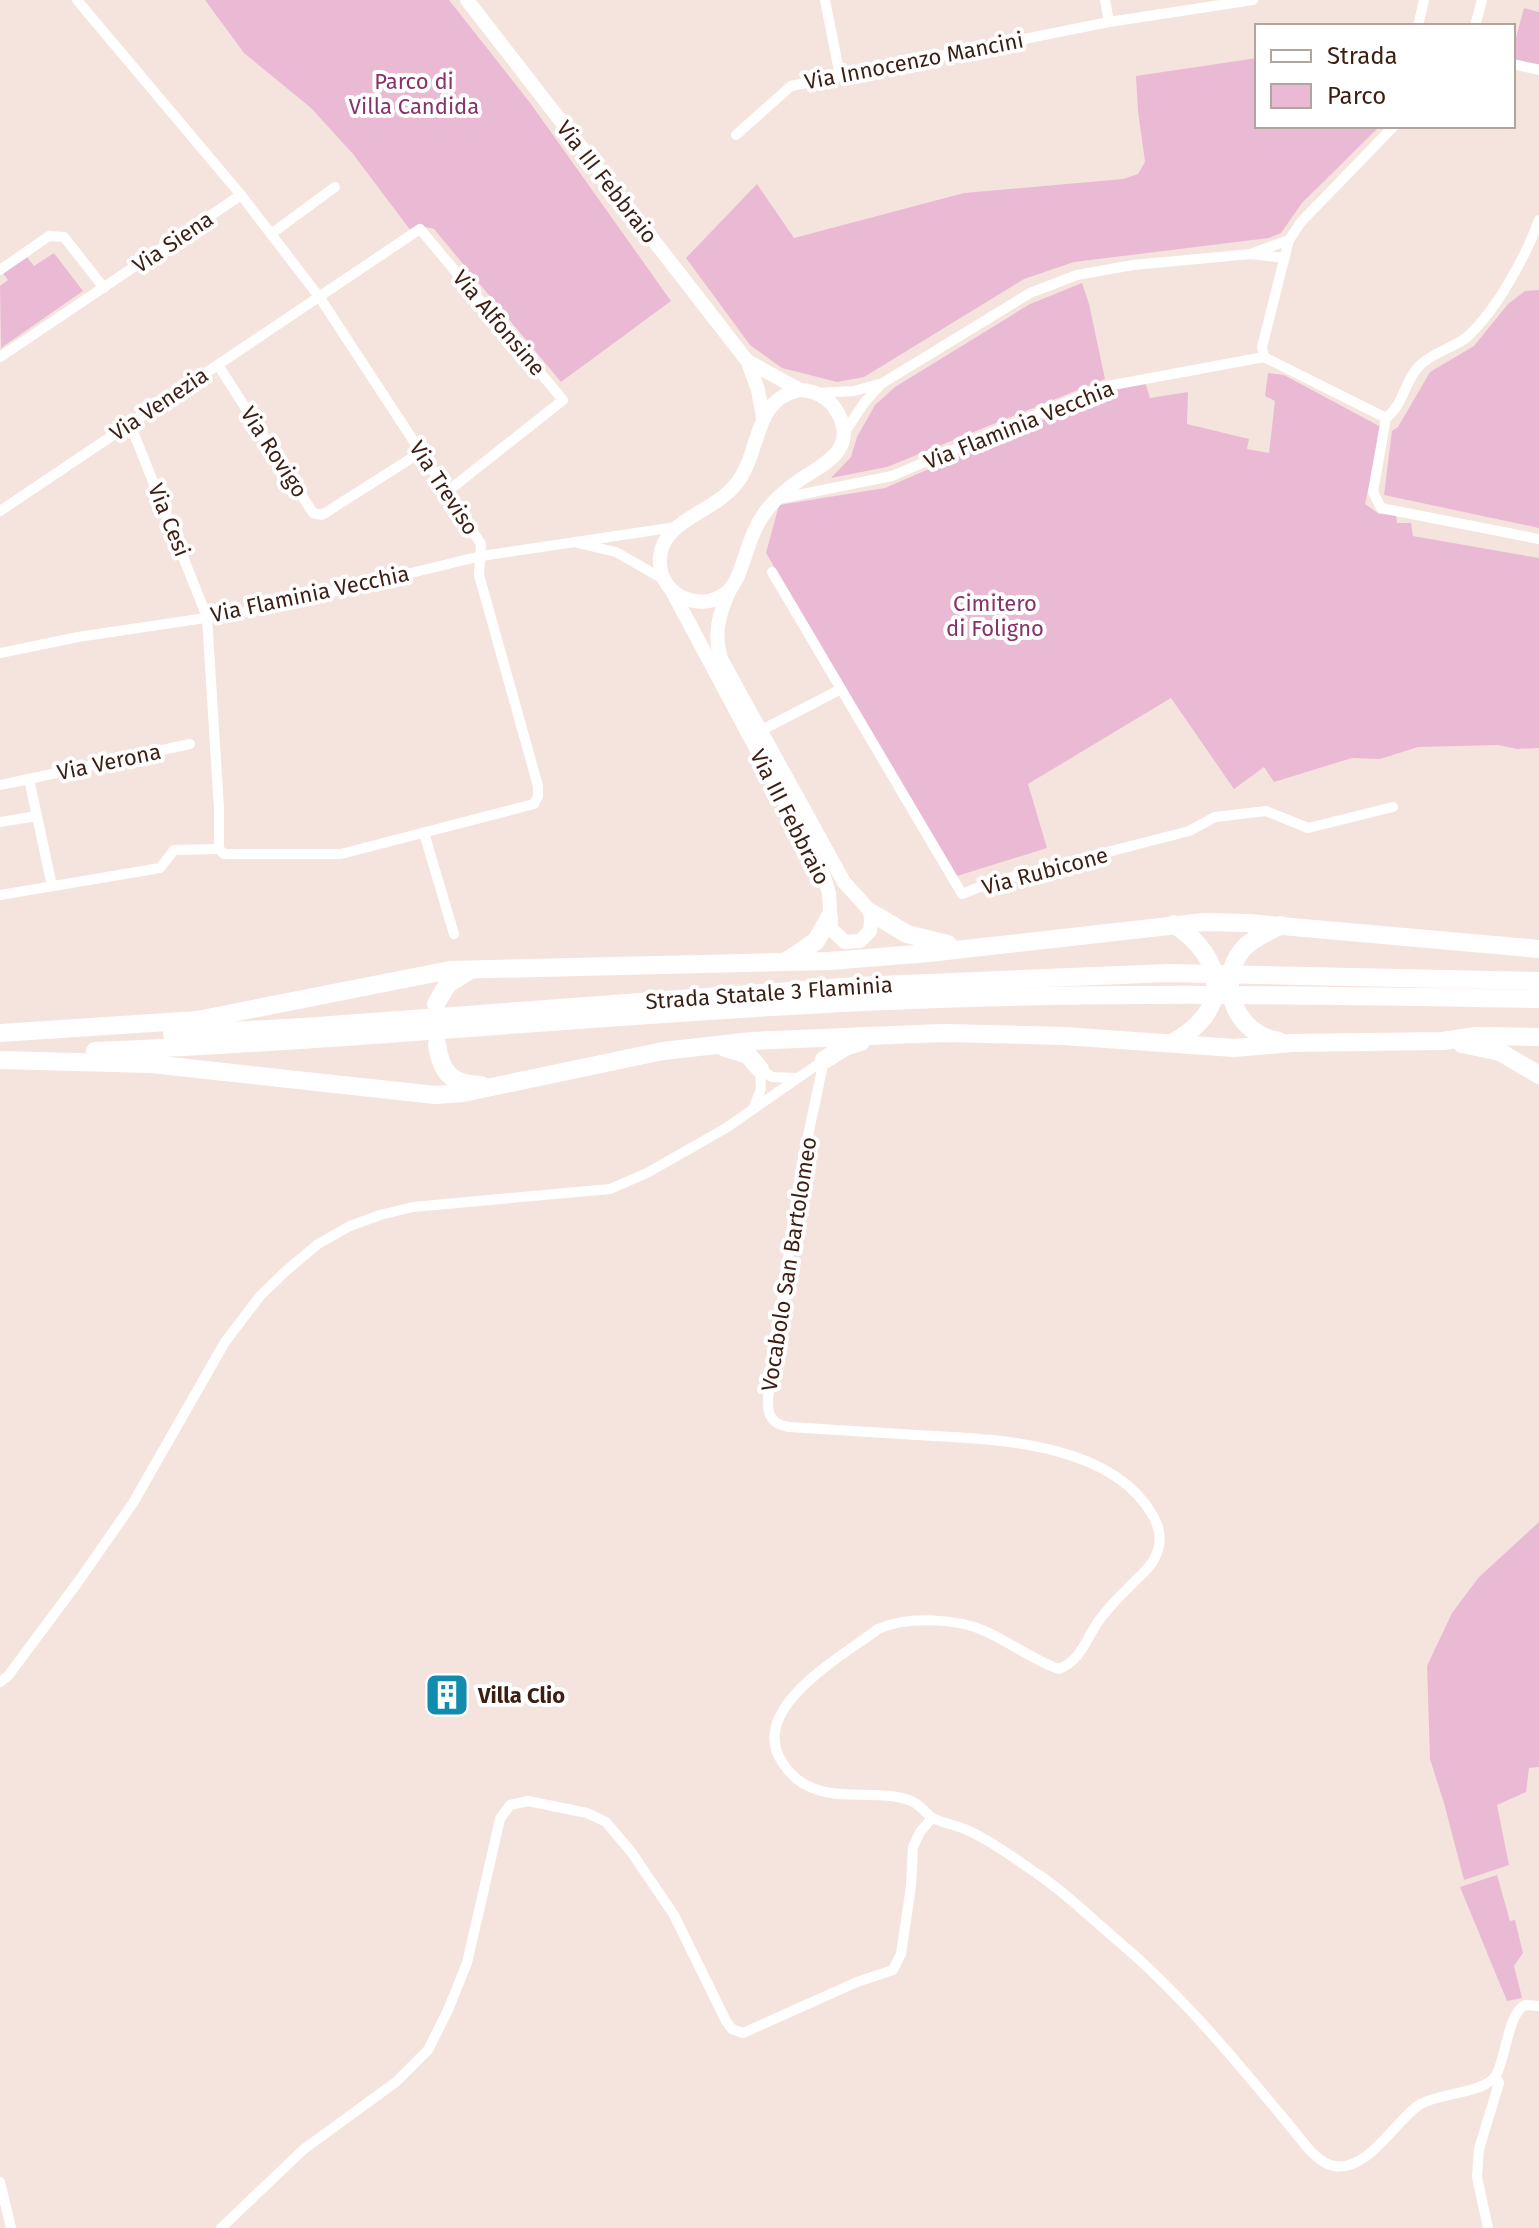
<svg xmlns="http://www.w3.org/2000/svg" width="1539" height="2228" font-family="'Fira Sans',sans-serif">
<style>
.green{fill:#eabad5}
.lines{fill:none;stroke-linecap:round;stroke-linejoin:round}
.minor{stroke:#fff;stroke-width:10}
.secondary{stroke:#fff;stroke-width:14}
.trunk{stroke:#fff;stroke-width:18}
.labels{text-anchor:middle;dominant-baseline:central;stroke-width:8;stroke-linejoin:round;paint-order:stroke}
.street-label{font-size:22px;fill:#3c1f12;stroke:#fff}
.park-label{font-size:22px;fill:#87326a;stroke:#fff}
.poi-label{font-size:22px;font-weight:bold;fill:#3c1f12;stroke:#fff;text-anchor:start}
</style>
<rect width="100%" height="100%" fill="#f5e4de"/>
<g class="green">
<polygon points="205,0 449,0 531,104 671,301 561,382 434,229 421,226 411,231 353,154 311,108 244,53"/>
<polygon points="1524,8 1539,12 1539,64 1513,60 1513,49"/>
<polygon points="1257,58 1257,126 1380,126 1302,203 1281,233 1269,238 1074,262 1024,279 864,377 837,382 782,368 750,345 686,258 757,184 794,238 964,193 1123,179 1138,174 1145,162 1138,111 1136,76"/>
<polygon points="54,253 83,291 1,348 0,286 8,280 2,272 26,256 34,266"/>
<polygon points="1082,283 1089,304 1105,379 887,467 831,478 851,457 857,437 875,405 895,387 1030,304"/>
<polygon points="1539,290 1539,528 1384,495 1392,431 1398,427 1430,372 1474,346 1508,304 1525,291"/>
<polygon points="1268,373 1284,375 1381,427 1365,504 1379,514 1396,515 1397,523 1411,523 1413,536 1539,558 1539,748 1517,749 1498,745 1418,747 1380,759 1352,758 1274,782 1264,767 1234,789 1171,698 1028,784 1047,848 957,876 766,553 779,505 885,488 1119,387 1145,382 1150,398 1188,392 1187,424 1249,439 1247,449 1269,453 1275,401 1265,396"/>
<polygon points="1539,1522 1539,1767 1529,1768 1526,1792 1497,1805 1509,1865 1464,1880 1444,1803 1430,1759 1427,1666 1452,1613 1479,1577"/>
<polygon points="1497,1875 1510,1921 1515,1920 1523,1953 1514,1966 1522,1998 1507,2001 1460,1887"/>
</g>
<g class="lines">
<g class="minor">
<polyline points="77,0 241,195 320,298 481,544 479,575 538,786 538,796 534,804 341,854 224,854 219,849 219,808 207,617 130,424"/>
<polyline points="825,0 840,76"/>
<polyline points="1105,0 1109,22"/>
<polyline points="1418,26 1424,0"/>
<polyline points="1475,26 1482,0"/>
<polyline points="1513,64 1539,70"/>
<polyline points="1394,126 1301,222 1289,240 1262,347 1264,357 1386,418 1373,492 1381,508 1539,539"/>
<polyline points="736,135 791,86 1109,22 1253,0"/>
<polyline points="271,234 335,187"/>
<polyline points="1253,253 1289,240"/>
<polyline points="0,270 49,236 64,237 104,288"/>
<polyline points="0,357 241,195"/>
<polyline points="218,365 313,513 322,515 421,452"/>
<polyline points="818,393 854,391 879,384"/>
<path d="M1386,418C1404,404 1404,382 1419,366C1433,352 1452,349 1467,337C1496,311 1526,256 1539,220"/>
<polyline points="843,435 864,403 881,384 1030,293 1077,275 1133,265 1251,254 1284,258"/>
<polyline points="778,499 892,476 1102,387 1264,357"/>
<polyline points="0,511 420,229 563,400 448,491"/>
<polyline points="578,543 616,552 663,579"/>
<polyline points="772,572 962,894 992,882 1189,831 1215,817 1266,811 1308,828 1393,807"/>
<polyline points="0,653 78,637 259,610 481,556 676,527"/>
<polyline points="762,730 841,689"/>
<polyline points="0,785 29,779"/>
<polyline points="0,822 37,816"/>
<polyline points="424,833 454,934"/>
<polyline points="52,886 29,779 190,744"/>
<polyline points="0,895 160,868 174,850 219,849"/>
<path d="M824,1060L801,1169L768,1398C767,1416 772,1424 789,1427C832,1430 874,1432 917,1435C991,1439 1112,1441 1153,1516C1166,1538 1159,1559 1141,1575C1127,1589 1112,1603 1100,1619C1086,1638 1082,1660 1059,1669C1033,1660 1011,1643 987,1632C958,1618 907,1616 878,1629C843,1656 747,1708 782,1762C793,1780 811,1790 831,1793C855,1797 895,1791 915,1803C922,1807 926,1814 933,1818C944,1824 957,1825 967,1830C992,1841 1017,1860 1039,1875C1067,1894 1092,1919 1118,1941C1182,1995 1236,2061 1290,2126C1301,2139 1316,2163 1334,2166C1368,2172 1395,2121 1419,2105C1438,2093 1487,2093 1496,2075C1506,2058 1508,2013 1525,2005L1539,2006"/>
<polyline points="760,1069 772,1077 795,1078"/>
<polyline points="754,1107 761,1089 760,1069"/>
<polyline points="0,1682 8,1676 78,1582 133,1503 225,1342 260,1296 287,1270 318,1244 350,1226 380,1215 413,1207 610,1189 647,1173 726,1128 824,1060"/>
<polyline points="0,2182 11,2228"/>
<polyline points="221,2228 304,2149 396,2082 428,2050 448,2010 467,1963 500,1819 510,1805 528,1801 587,1813 606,1822 632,1853 674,1915 726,2021 732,2029 743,2033 857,1982 893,1970 901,1954 911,1886 913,1847 920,1832 932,1818"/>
<polyline points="1488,2228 1477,2177 1479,2149 1499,2083 1496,2077"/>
</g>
<g class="secondary">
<polyline points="467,0 748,362 758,390 763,417"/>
<polyline points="749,362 800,390"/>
<path d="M800,390C817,391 831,399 839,415C856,450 825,463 801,479C788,488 775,499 766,511C750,532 747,555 737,578C719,619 656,603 660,557C663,520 713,513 736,484C763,450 751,400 800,390Z"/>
<path d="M672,591L823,874L829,893L831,929L845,942L860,941L870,931L872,913L844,882L721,659C713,634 719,613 730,590"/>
</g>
<g class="trunk">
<polyline points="872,913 907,934 948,944"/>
<polyline points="788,960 816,941 829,918"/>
<polyline points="436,1004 447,985 469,971"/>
<polyline points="0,1033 197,1020 450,970 829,961 929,953 1204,922 1248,923 1539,949"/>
<polyline points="172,1034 304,1027 857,986 1168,973 1539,981"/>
<path d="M1279,1041C1237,1035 1214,983 1243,949C1253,938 1268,932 1281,925"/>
<path d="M1172,1043C1231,1010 1228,961 1174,924"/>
<path d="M437,1044C441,1073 451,1084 481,1085"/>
<polyline points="1462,1044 1500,1052 1539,1075"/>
<polyline points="725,1048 748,1055 760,1069"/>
<path d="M95,1051C351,1041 607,1014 863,1002C1089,991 1314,995 1539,999"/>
<polyline points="0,1060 151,1064 435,1095 463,1093 663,1051 752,1041 943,1033 1064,1036 1234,1048 1291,1043 1443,1041 1475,1036 1539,1037"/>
<polyline points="824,1060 845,1047 861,1042"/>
</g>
</g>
<defs>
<g id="building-square" transform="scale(2.3)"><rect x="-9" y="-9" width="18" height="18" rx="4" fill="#128cae" stroke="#fff"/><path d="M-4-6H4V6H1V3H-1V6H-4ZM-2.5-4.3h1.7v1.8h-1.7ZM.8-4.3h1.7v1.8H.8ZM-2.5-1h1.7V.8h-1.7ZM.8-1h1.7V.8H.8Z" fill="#fff"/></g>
</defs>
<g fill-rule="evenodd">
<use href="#building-square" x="447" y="1695"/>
</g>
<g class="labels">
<g class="street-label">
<text transform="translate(914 61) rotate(-11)">Via Innocenzo Mancini</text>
<text transform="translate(607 182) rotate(52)">Via III Febbraio</text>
<text transform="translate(173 242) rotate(-34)">Via Siena</text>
<text transform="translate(499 323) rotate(50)">Via Alfonsine</text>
<text transform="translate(159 404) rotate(-34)">Via Venezia</text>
<text transform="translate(1019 425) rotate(-22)">Via Flaminia Vecchia</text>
<text transform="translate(274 452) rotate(57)">Via Rovigo</text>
<text transform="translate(444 488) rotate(57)">Via Treviso</text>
<text transform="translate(169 520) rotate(68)">Via Cesi</text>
<text transform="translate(310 594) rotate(-12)">Via Flaminia Vecchia</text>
<text transform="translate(109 762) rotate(-12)">Via Verona</text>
<text transform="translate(790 817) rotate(63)">Via III Febbraio</text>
<text transform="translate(1045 871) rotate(-15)">Via Rubicone</text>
<text transform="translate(769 993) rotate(-4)">Strada Statale 3 Flaminia</text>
<text transform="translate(789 1264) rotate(-81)">Vocabolo San Bartolomeo</text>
</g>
<g class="park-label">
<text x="414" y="81">Parco di<tspan x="414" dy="25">Villa Candida</tspan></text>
<text x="995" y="603">Cimitero<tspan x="995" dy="25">di Foligno</tspan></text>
</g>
<g class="poi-label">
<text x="478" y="1695">Villa Clio</text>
</g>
</g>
<rect x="1255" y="24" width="260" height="104" fill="#ffffff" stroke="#b1a5a0" stroke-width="2"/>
<rect x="1271" y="50" width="40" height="12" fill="#ffffff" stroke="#b1a5a0" stroke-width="2"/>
<text x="1327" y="64" font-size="24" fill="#3c1f12">Strada</text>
<rect x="1271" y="84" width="40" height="24" fill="#eabad5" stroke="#b1a5a0" stroke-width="2"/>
<text x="1327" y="104" font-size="24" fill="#3c1f12">Parco</text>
</svg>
